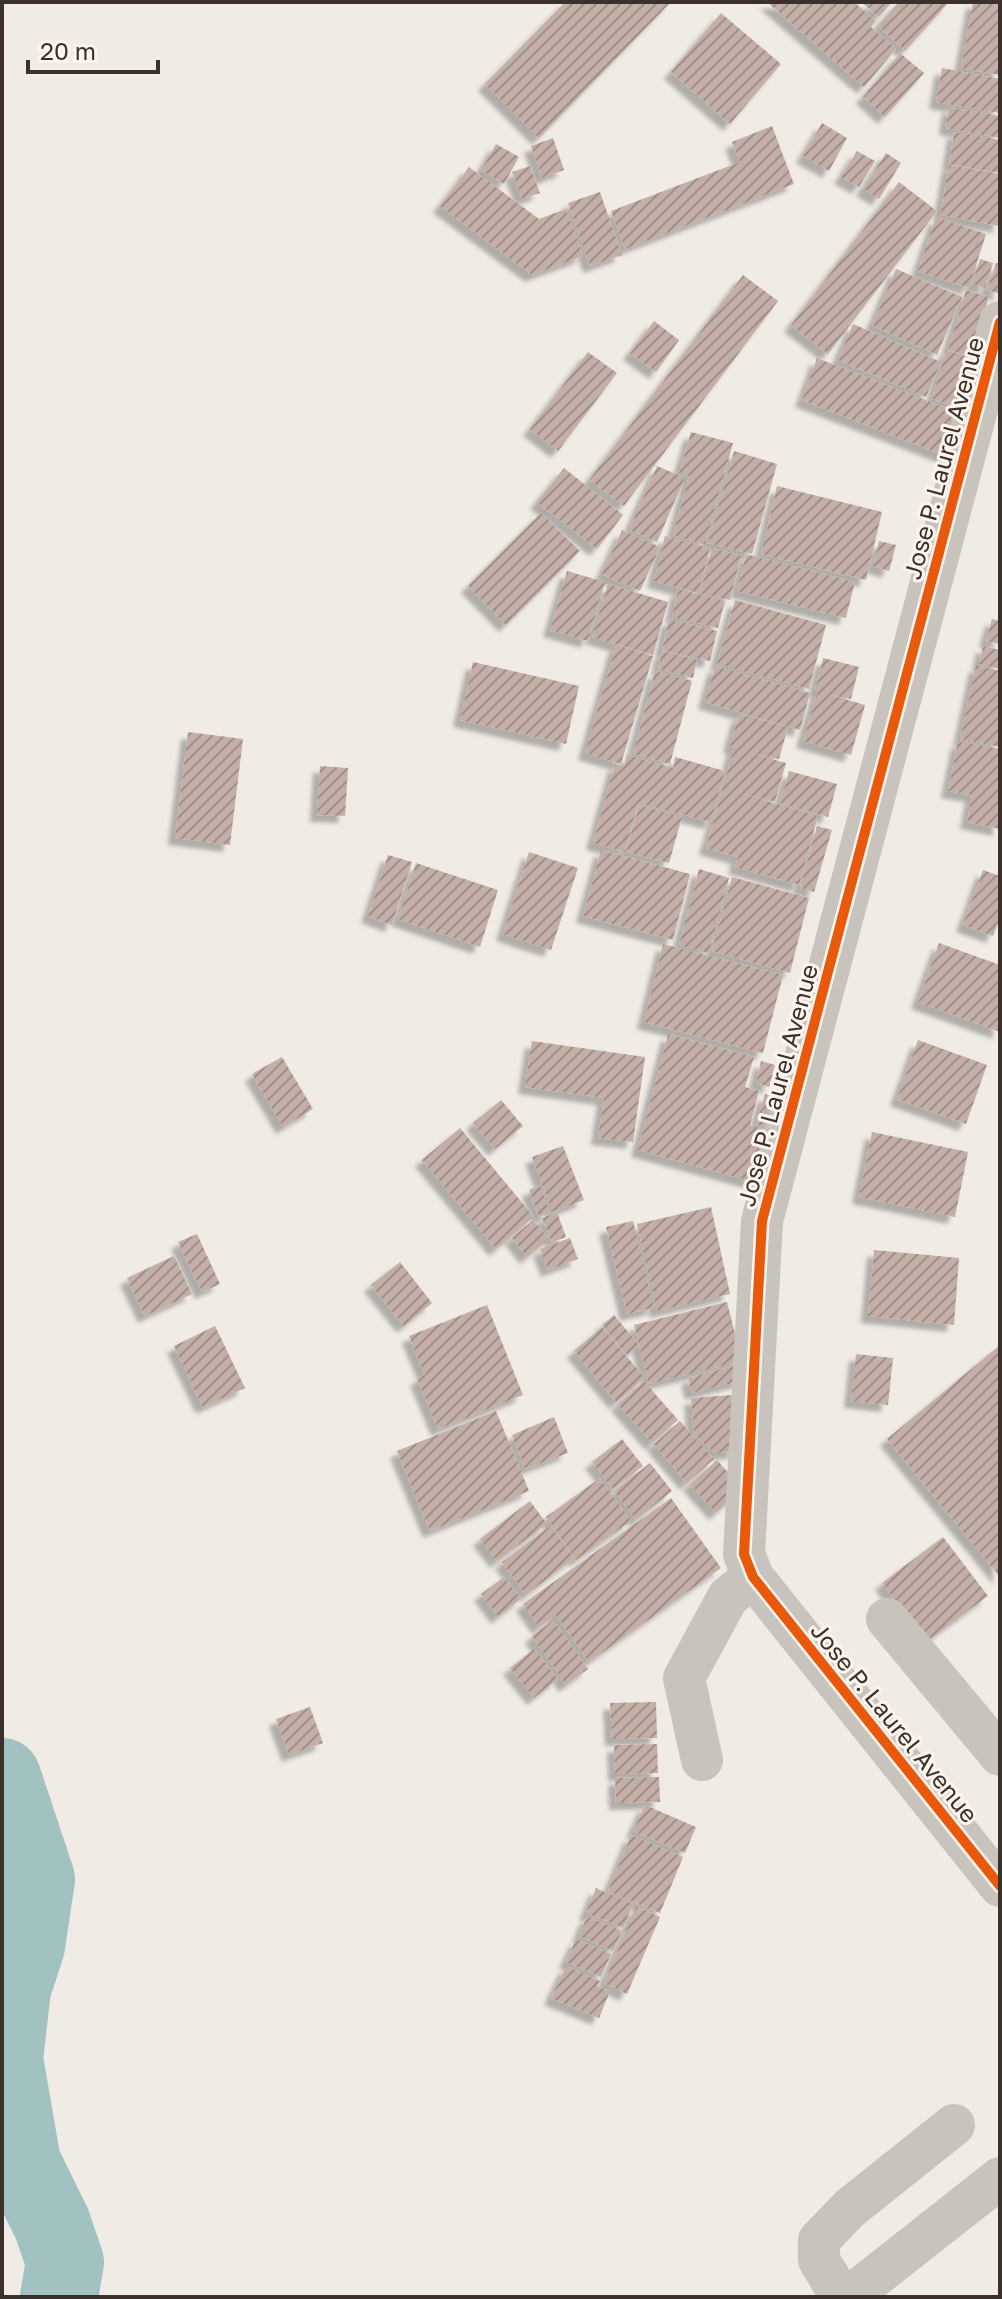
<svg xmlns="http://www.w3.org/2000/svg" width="1002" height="2299" font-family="'Golos Text',sans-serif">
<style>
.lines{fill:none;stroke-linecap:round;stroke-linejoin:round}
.river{stroke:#a1c2c1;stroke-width:78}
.building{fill:url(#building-hatch);filter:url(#shadow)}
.minor{stroke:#c9c3be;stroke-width:42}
.cycleway-casing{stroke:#fbf5ee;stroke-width:15}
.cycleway{stroke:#e8590c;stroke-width:10}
.labels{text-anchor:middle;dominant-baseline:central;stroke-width:6;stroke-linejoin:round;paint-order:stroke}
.street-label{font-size:24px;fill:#3b302b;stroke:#fbf5ee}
</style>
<defs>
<pattern id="building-hatch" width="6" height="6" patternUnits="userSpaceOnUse" patternTransform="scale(2)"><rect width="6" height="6" fill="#c3afa7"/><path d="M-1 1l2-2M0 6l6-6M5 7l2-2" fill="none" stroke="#a08f88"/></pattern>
<filter id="shadow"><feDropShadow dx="-7" dy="7" stdDeviation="2" flood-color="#0004"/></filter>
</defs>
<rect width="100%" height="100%" fill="#f0ebe5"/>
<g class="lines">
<polyline class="river" points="2,1777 36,1879 26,1946 12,1989 4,2059 22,2163 52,2224 65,2262 59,2297"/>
</g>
<g class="building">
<polygon points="565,2 671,2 539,138 485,84"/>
<polygon points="767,2 854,2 876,21 871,27 896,49 864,87"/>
<polygon points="861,2 892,2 879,17"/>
<polygon points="899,2 949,2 905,51 878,25"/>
<polygon points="973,2 1000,2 1000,75 961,68"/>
<polygon points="721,13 781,64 730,124 671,72"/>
<polygon points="900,53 924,73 885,117 863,97"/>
<polygon points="942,68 1000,79 1000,113 936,102"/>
<polygon points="949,107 1000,116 1000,138 946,128"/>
<polygon points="822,123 847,138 829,171 803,156"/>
<polygon points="772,126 794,184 625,249 611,211 740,162 732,142"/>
<polygon points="954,132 1000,140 1000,173 949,164"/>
<polygon points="553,138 564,170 542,178 531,146"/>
<polygon points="496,144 519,157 504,184 481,170"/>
<polygon points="857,151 875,161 859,187 841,177"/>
<polygon points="886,153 901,163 879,199 863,189"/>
<polygon points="949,165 1000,174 1000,226 940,215"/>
<polygon points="530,166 540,193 522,199 512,172"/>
<polygon points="469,167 539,219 566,209 583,256 532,275 440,206"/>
<polygon points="899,182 937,211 828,354 791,325"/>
<polygon points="600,192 622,255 590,266 568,203"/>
<polygon points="936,217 986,234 969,288 918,271"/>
<polygon points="980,259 993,263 985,288 972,284"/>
<polygon points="996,263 1000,264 1000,294 987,290"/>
<polygon points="896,269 962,297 937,355 872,325"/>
<polygon points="743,275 778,301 624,506 589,480"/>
<polygon points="966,290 989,297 978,334 987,361 948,350"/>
<polygon points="654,321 679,340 656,372 630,353"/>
<polygon points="853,324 941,362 926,397 838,360"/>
<polygon points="946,350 988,364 974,412 932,399"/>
<polygon points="588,352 617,373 558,451 530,429"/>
<polygon points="817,358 972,418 956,460 802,400"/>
<polygon points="691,432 733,443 705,545 673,535 689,476 679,473"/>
<polygon points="734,451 777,464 752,554 708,543"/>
<polygon points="657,466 685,478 657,542 629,530"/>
<polygon points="564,468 623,515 597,549 537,502"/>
<polygon points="777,486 882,512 866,580 761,554"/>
<polygon points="541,513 580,551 506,625 468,586"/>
<polygon points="622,530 660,547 640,591 602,574"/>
<polygon points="665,536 710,548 698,593 654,581"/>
<polygon points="879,541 896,545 889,571 873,566"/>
<polygon points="712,548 741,556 730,600 700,593"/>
<polygon points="746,554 855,582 846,618 737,591"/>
<polygon points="567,571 605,582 588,641 550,630"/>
<polygon points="608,584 668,602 653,655 592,637"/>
<polygon points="678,589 725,601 718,628 672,617"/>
<polygon points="735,600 826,625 809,689 717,664"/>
<polygon points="669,619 717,631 710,661 662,650"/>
<polygon points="992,619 1000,621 1000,644 986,641"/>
<polygon points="616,645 653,656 621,764 585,753"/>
<polygon points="983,646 1000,650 1000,669 979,664"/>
<polygon points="662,651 697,660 693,678 658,669"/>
<polygon points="823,658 859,667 851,699 827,694 865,705 851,755 803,741 818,690 815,690"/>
<polygon points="473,662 579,686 566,744 460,720"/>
<polygon points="976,665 1000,671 1000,747 960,739"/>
<polygon points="715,666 810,693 800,730 705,702"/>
<polygon points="655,671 692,681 670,764 633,754"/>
<polygon points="739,714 788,727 779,759 750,753 786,763 775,802 733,791 818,816 799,885 735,867 738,857 706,848 734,747 730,746"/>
<polygon points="188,732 243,739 230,845 175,838"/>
<polygon points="958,741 1000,749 1000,829 967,822 972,795 948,791"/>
<polygon points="627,755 673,768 675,757 725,771 711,822 638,803 625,852 593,843 615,764 624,767"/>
<polygon points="320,766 348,768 345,816 317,815"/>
<polygon points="789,771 837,784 828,817 780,803"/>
<polygon points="639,805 682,817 669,863 626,852"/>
<polygon points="817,826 832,830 814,892 800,888"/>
<polygon points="601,850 690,874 673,940 583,916"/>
<polygon points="529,852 578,868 551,950 503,934"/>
<polygon points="388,855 412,862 392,925 368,916"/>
<polygon points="416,863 498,890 480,947 398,919"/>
<polygon points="699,869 729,878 709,953 679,945"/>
<polygon points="983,870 1000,876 1000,918 993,936 963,925"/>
<polygon points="732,877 809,898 790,973 712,951"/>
<polygon points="939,943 1000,965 1000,1032 918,1002"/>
<polygon points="663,944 783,975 763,1053 644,1022"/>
<polygon points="668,1034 754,1057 745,1087 759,1091 750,1125 765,1129 751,1181 638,1150"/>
<polygon points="918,1040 987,1065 966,1124 897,1099"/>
<polygon points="532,1041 645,1057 633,1142 598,1138 604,1098 525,1087"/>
<polygon points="282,1057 313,1109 283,1127 252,1074"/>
<polygon points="761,1061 775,1065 769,1087 756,1083"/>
<polygon points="765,1094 785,1099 777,1129 756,1124"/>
<polygon points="501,1100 523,1126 495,1149 473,1123"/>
<polygon points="460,1128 534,1217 496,1249 422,1160"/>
<polygon points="872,1132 968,1152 955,1217 859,1197"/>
<polygon points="563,1146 584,1200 553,1212 532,1157"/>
<polygon points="540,1185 550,1213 539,1217 529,1190"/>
<polygon points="711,1207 730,1294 657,1311 637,1224"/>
<polygon points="557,1212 566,1237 552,1242 542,1218"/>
<polygon points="533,1220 549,1239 527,1257 512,1238"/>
<polygon points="633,1221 654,1308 627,1314 606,1227"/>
<polygon points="197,1234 220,1284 202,1292 178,1242"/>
<polygon points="570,1238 578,1259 548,1270 540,1249"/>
<polygon points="874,1250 959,1258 954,1325 868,1316"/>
<polygon points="174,1256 192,1294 145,1316 127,1278"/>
<polygon points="400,1262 432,1303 404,1326 371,1285"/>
<polygon points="727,1302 742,1361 649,1384 634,1325"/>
<polygon points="487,1305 523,1395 438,1429 417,1378 425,1375 409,1336"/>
<polygon points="614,1315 639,1345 627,1355 602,1325"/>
<polygon points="215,1326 245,1388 203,1407 174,1346"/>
<polygon points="602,1327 645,1378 616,1402 574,1351"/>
<polygon points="1000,1345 1000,1577 887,1439"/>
<polygon points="856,1354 893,1358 888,1405 851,1401"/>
<polygon points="737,1365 741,1381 692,1393 688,1378"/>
<polygon points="644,1381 678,1420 652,1443 618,1404"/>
<polygon points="732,1395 736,1452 715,1453 694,1434 691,1398"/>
<polygon points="496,1411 529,1491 430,1531 397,1451"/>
<polygon points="554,1417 568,1453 525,1469 512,1435"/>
<polygon points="680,1421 714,1459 687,1483 654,1444"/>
<polygon points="622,1439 643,1466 613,1489 592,1462"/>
<polygon points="717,1460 743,1489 716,1513 690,1484"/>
<polygon points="650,1463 672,1491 636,1520 614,1491"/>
<polygon points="600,1478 631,1521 576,1560 546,1517"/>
<polygon points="671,1498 721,1568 589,1662 556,1615 539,1627 523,1604"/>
<polygon points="530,1501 547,1524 497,1561 480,1539"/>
<polygon points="550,1526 574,1558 526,1595 502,1562"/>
<polygon points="943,1537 988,1596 926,1642 882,1583"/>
<polygon points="504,1577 521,1599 498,1617 481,1594"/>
<polygon points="553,1620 588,1669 566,1685 532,1636"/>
<polygon points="534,1649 558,1679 534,1698 510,1668"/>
<polygon points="656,1702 657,1738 612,1739 610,1703"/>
<polygon points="310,1707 323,1743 289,1755 276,1719"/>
<polygon points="657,1744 658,1773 615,1774 614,1745"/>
<polygon points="659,1777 660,1802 616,1803 615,1778"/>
<polygon points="645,1805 696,1827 685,1853 633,1831"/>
<polygon points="631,1835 683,1857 660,1913 608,1891"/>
<polygon points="596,1888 633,1904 623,1928 586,1913"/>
<polygon points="636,1906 660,1917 627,1994 604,1983"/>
<polygon points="587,1916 622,1931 613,1951 579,1936"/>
<polygon points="576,1939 611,1954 601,1977 566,1962"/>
<polygon points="566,1966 600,1981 597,1986 610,1991 599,2018 551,1998"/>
</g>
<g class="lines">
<g class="minor">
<polyline points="1000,322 762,1221 744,1554 753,1577 1000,1886"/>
<polyline points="887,1619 1000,1755"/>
<polyline points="702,1760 684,1678 728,1597 753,1577"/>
<polyline points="841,2297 819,2260 819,2240 850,2208 954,2125"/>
<polyline points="849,2297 1000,2178"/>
</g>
<g class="cycleway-casing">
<polyline id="cycleway" points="1000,322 762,1221 744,1554 753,1577 1000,1886"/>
</g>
<use href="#cycleway" class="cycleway"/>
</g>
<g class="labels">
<g class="street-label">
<text transform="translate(943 458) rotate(-75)">Jose P. Laurel Avenue</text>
<text transform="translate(777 1085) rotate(-75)">Jose P. Laurel Avenue</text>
<text transform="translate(895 1722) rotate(51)">Jose P. Laurel Avenue</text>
</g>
</g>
<rect width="1002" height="2299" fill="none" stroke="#3b302b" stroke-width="8"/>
<path d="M28 60v12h130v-12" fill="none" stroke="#3b302b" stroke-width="4"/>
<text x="40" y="60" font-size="24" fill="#3b302b" stroke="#fbf5ee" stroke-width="6" paint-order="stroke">20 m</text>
</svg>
